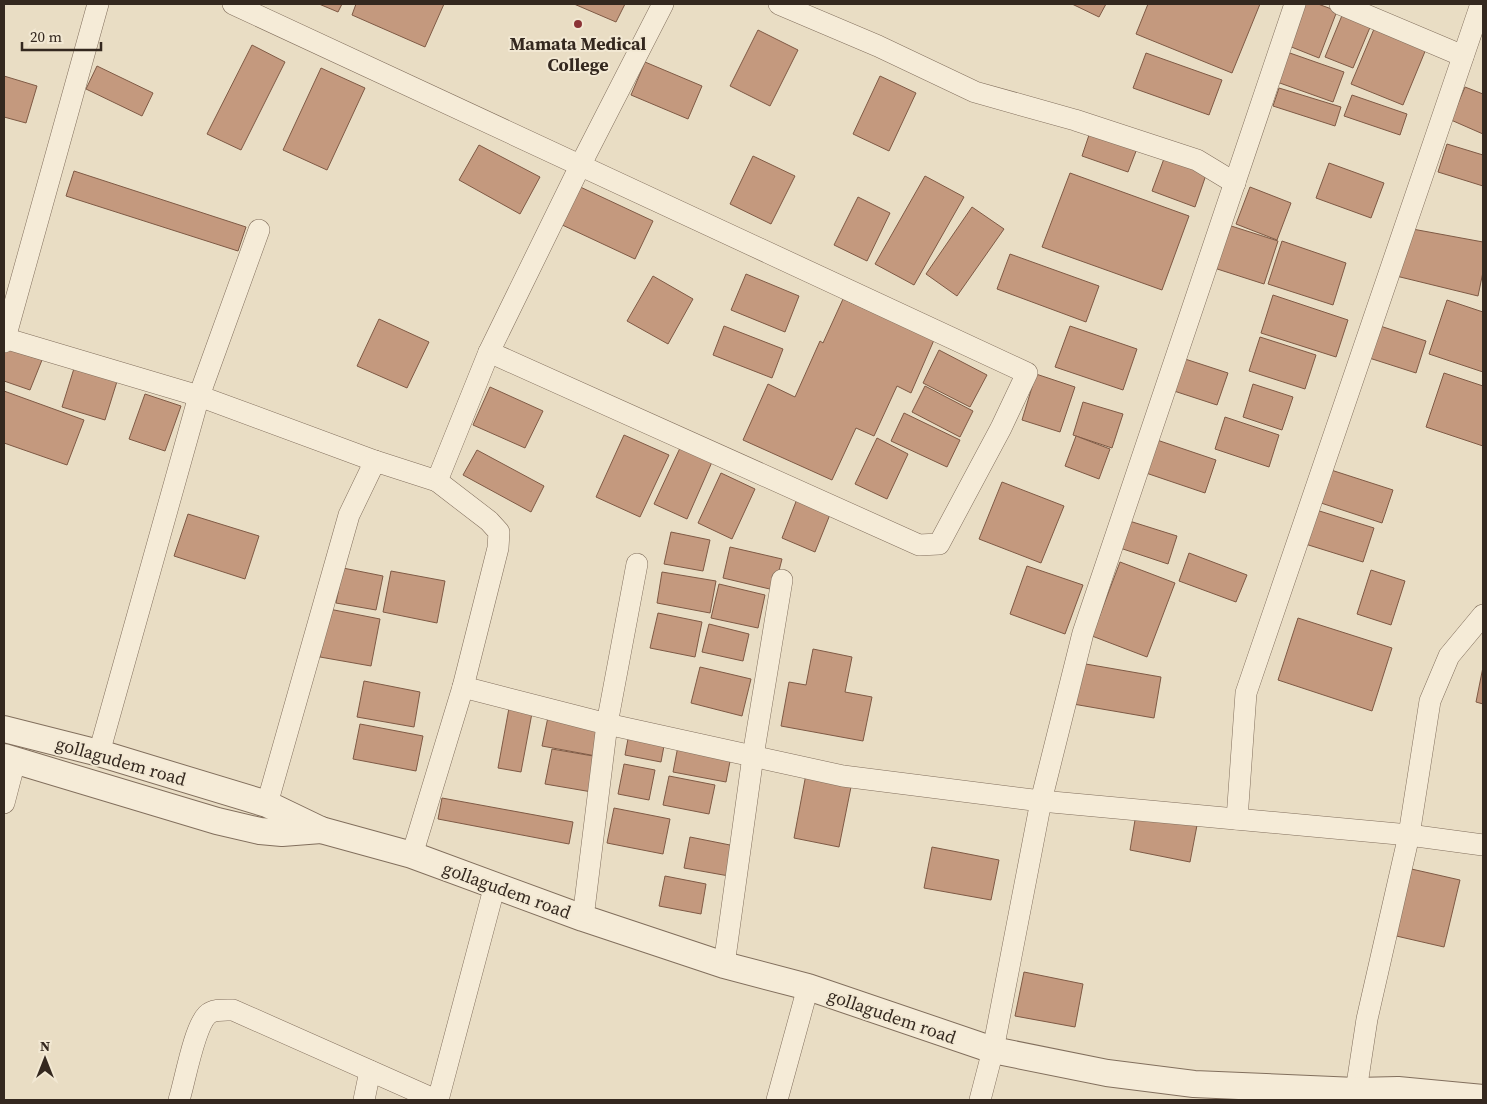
<svg xmlns="http://www.w3.org/2000/svg" width="1487" height="1104" font-family="'Source Serif 4',serif">
<style>
.building{fill:#c4997e;stroke:#7f5a45}
.lines{fill:none;stroke-linecap:round;stroke-linejoin:round}
.minor-casing{stroke:#826f5d;stroke-width:22}
.tertiary-casing{stroke:#826f5d;stroke-width:28}
.minor{stroke:#f5ebd7;stroke-width:21}
.tertiary{stroke:#f5ebd7;stroke-width:26}
.poi-dot{fill:#8b3336;stroke:#f2e8d3;stroke-width:2}
.labels{text-anchor:middle;dominant-baseline:central;stroke-width:4;stroke-linejoin:round;paint-order:stroke}
.poi-label{font-size:18px;font-weight:bold;fill:#34281f;stroke:#f2e8d3}
.street-label{font-size:18px;fill:#34281f;stroke:#f2e8d3}
</style>
<rect width="100%" height="100%" fill="#e9ddc4"/>
<g class="building">
<polygon points="319,4 342,4 338,12"/>
<polygon points="356,4 444,4 425,47 352,15"/>
<polygon points="574,4 625,4 616,22"/>
<polygon points="1072,4 1106,4 1099,17"/>
<polygon points="1148,4 1260,4 1232,73 1136,34"/>
<polygon points="1300,4 1318,4 1337,11 1319,58 1284,44"/>
<polygon points="1343,13 1371,25 1353,68 1325,57"/>
<polygon points="1374,29 1426,49 1403,105 1351,84"/>
<polygon points="758,30 798,50 770,106 730,86"/>
<polygon points="252,45 285,62 241,150 207,134"/>
<polygon points="1287,52 1344,72 1333,102 1277,82"/>
<polygon points="1146,53 1222,80 1209,115 1133,88"/>
<polygon points="645,62 702,86 688,119 631,95"/>
<polygon points="97,66 153,93 142,116 86,89"/>
<polygon points="321,68 365,88 327,170 283,150"/>
<polygon points="4,76 37,86 26,123 4,117"/>
<polygon points="880,76 916,93 889,151 853,134"/>
<polygon points="1465,87 1483,94 1483,134 1451,120"/>
<polygon points="1279,88 1341,107 1335,126 1273,106"/>
<polygon points="1352,95 1407,114 1400,135 1344,116"/>
<polygon points="1091,129 1138,146 1128,172 1082,156"/>
<polygon points="1447,144 1483,155 1483,186 1438,172"/>
<polygon points="479,145 540,177 520,214 459,180"/>
<polygon points="753,156 795,176 771,224 730,204"/>
<polygon points="1165,156 1207,172 1195,207 1152,191"/>
<polygon points="1329,163 1384,183 1371,218 1316,198"/>
<polygon points="74,171 246,227 238,251 66,196"/>
<polygon points="1070,173 1189,216 1162,290 1042,247"/>
<polygon points="925,176 964,197 914,285 875,264"/>
<polygon points="576,185 653,221 635,259 558,223"/>
<polygon points="1250,187 1291,203 1277,240 1236,224"/>
<polygon points="858,197 890,213 867,261 834,245"/>
<polygon points="972,207 1004,229 957,296 926,274"/>
<polygon points="1225,224 1278,241 1264,284 1211,267"/>
<polygon points="1407,228 1483,242 1483,272 1478,296 1392,275"/>
<polygon points="1282,241 1346,263 1333,305 1268,284"/>
<polygon points="1010,254 1099,286 1086,322 997,289"/>
<polygon points="746,274 799,296 785,332 731,310"/>
<polygon points="653,276 693,299 668,344 627,321"/>
<polygon points="1273,295 1348,320 1336,357 1261,333"/>
<polygon points="843,299 934,340 911,393 897,386 874,436 856,428 832,480 743,440 768,384 795,397 820,341 823,343"/>
<polygon points="1447,300 1483,312 1483,372 1429,354"/>
<polygon points="379,319 429,342 407,388 357,366"/>
<polygon points="1374,324 1426,341 1416,373 1363,356"/>
<polygon points="724,326 783,349 772,378 713,355"/>
<polygon points="1070,326 1137,349 1123,390 1055,367"/>
<polygon points="1260,337 1316,355 1305,389 1249,371"/>
<polygon points="4,348 42,360 30,390 4,381"/>
<polygon points="939,350 987,375 970,407 923,383"/>
<polygon points="1182,358 1228,373 1217,405 1171,390"/>
<polygon points="76,362 119,375 105,420 62,407"/>
<polygon points="1444,373 1483,386 1483,446 1426,427"/>
<polygon points="1036,374 1075,387 1060,432 1022,420"/>
<polygon points="1253,384 1293,397 1282,430 1243,417"/>
<polygon points="925,386 973,411 960,437 912,412"/>
<polygon points="490,387 543,411 525,448 473,425"/>
<polygon points="4,391 84,420 67,465 4,443"/>
<polygon points="145,394 181,406 165,451 129,439"/>
<polygon points="1083,402 1123,414 1112,448 1073,435"/>
<polygon points="904,413 960,440 947,467 891,441"/>
<polygon points="1225,417 1279,435 1269,467 1215,449"/>
<polygon points="624,435 669,455 640,517 596,497"/>
<polygon points="1076,436 1110,449 1099,479 1065,466"/>
<polygon points="877,438 908,454 887,499 855,484"/>
<polygon points="1154,439 1216,460 1205,493 1143,472"/>
<polygon points="680,448 712,462 687,519 654,504"/>
<polygon points="477,450 544,486 531,512 463,475"/>
<polygon points="1328,469 1393,490 1382,523 1318,502"/>
<polygon points="721,473 755,489 732,539 698,523"/>
<polygon points="1002,482 1064,506 1041,563 979,539"/>
<polygon points="797,499 831,512 815,552 782,538"/>
<polygon points="1313,509 1374,528 1363,562 1302,543"/>
<polygon points="188,514 259,536 245,579 174,556"/>
<polygon points="1123,519 1177,536 1168,564 1114,546"/>
<polygon points="671,532 710,540 703,571 664,564"/>
<polygon points="730,547 782,559 774,590 723,578"/>
<polygon points="1189,553 1247,575 1236,602 1179,581"/>
<polygon points="1120,562 1175,583 1147,657 1092,636"/>
<polygon points="1027,566 1083,585 1065,634 1010,614"/>
<polygon points="343,568 383,576 376,610 336,603"/>
<polygon points="1371,570 1405,581 1391,625 1357,614"/>
<polygon points="391,571 445,581 437,623 383,612"/>
<polygon points="662,572 716,581 710,613 657,603"/>
<polygon points="719,584 765,595 758,628 711,618"/>
<polygon points="329,609 380,619 371,666 320,657"/>
<polygon points="658,613 702,622 695,657 650,648"/>
<polygon points="1298,618 1392,648 1372,711 1278,680"/>
<polygon points="709,624 749,634 743,661 702,652"/>
<polygon points="813,649 852,657 845,692 872,697 863,741 781,726 789,682 806,685"/>
<polygon points="1080,663 1161,677 1154,718 1073,704"/>
<polygon points="700,667 751,679 742,716 691,703"/>
<polygon points="1483,667 1483,704 1476,702"/>
<polygon points="364,681 420,692 414,727 357,717"/>
<polygon points="509,708 532,713 521,772 498,768"/>
<polygon points="548,717 602,727 596,756 542,746"/>
<polygon points="360,724 423,736 416,771 353,759"/>
<polygon points="630,728 666,735 661,762 625,755"/>
<polygon points="679,741 732,751 726,782 673,772"/>
<polygon points="552,749 599,757 592,792 545,784"/>
<polygon points="624,764 655,770 649,800 618,794"/>
<polygon points="806,774 852,782 839,847 794,838"/>
<polygon points="669,776 715,785 709,814 663,805"/>
<polygon points="442,798 573,822 569,844 438,819"/>
<polygon points="614,808 670,819 663,854 607,843"/>
<polygon points="1137,808 1198,820 1190,862 1130,850"/>
<polygon points="690,837 735,846 729,876 684,868"/>
<polygon points="932,847 999,860 991,900 924,888"/>
<polygon points="1407,868 1460,880 1444,947 1392,935"/>
<polygon points="665,876 706,884 701,914 659,906"/>
<polygon points="1024,972 1083,984 1075,1027 1015,1016"/>
</g>
<g class="lines">
<g class="minor-casing">
<g id="minor">
<polyline points="233,4 1027,373 1001,428 939,544 919,545 489,352"/>
<polyline points="779,4 878,46 975,92 1075,120 1197,160 1235,183"/>
<polyline points="1340,4 1463,56"/>
<polyline points="4,338 199,396 375,461"/>
<polyline points="4,342 98,4"/>
<polyline points="463,687 607,724 843,776 1041,801 1409,835 1483,845"/>
<polyline points="99,753 199,396 259,230"/>
<polyline points="4,803 15,761"/>
<polyline points="267,804 349,515 375,461 437,481 489,352 581,164 663,4"/>
<polyline points="1237,819 1246,693 1481,4"/>
<polyline points="412,855 463,687 498,548 499,532 489,521 437,481"/>
<polyline points="583,918 607,724 637,564"/>
<polyline points="724,965 753,756 782,580"/>
<polyline points="1356,1091 1367,1019 1409,835 1430,701 1449,656 1483,615"/>
<path d="M179,1100C185,1081 194,1028 207,1015C213,1009 224,1010 233,1010L436,1100"/>
<polyline points="364,1100 370,1071"/>
<polyline points="438,1100 495,885"/>
<polyline points="777,1100 808,987"/>
<polyline points="980,1100 993,1050 1041,801 1083,633 1295,4"/>
</g>
</g>
<g class="tertiary-casing">
<g id="tertiary">
<polyline points="4,729 99,753 267,804 321,830 412,855 583,918 724,965 808,987 993,1050 1107,1073 1194,1084 1356,1091 1398,1090 1483,1098"/>
<polyline points="4,757 217,821 260,831 282,833 321,830"/>
</g>
</g>
<use href="#minor" class="minor"/>
<use href="#tertiary" class="tertiary"/>
</g>
<circle class="poi-dot" cx="578" cy="24" r="5"/>
<g class="labels">
<g class="poi-label">
<text x="578" y="43">Mamata Medical<tspan x="578" dy="21">College</tspan></text>
</g>
<g class="street-label">
<text transform="translate(121 761) rotate(16)">gollagudem road</text>
<text transform="translate(507 890) rotate(20)">gollagudem road</text>
<text transform="translate(892 1016) rotate(19)">gollagudem road</text>
</g>
</g>
<rect width="1487" height="1104" fill="none" stroke="#34281f" stroke-width="10"/>
<g transform="translate(45 1059)" stroke="#f2e8d3" stroke-width="4" paint-order="stroke">
<path d="M0-4L9 19L0 12L-9 19Z" fill="#34281f"/>
<text y="-8" font-size="14" font-weight="bold" text-anchor="middle" fill="#34281f">N</text>
</g>
<path d="M22 42v8h79v-8" fill="none" stroke="#34281f" stroke-width="2.5"/>
<text x="30" y="42" font-size="15" fill="#34281f" stroke="#f2e8d3" stroke-width="4" paint-order="stroke">20 m</text>
</svg>
